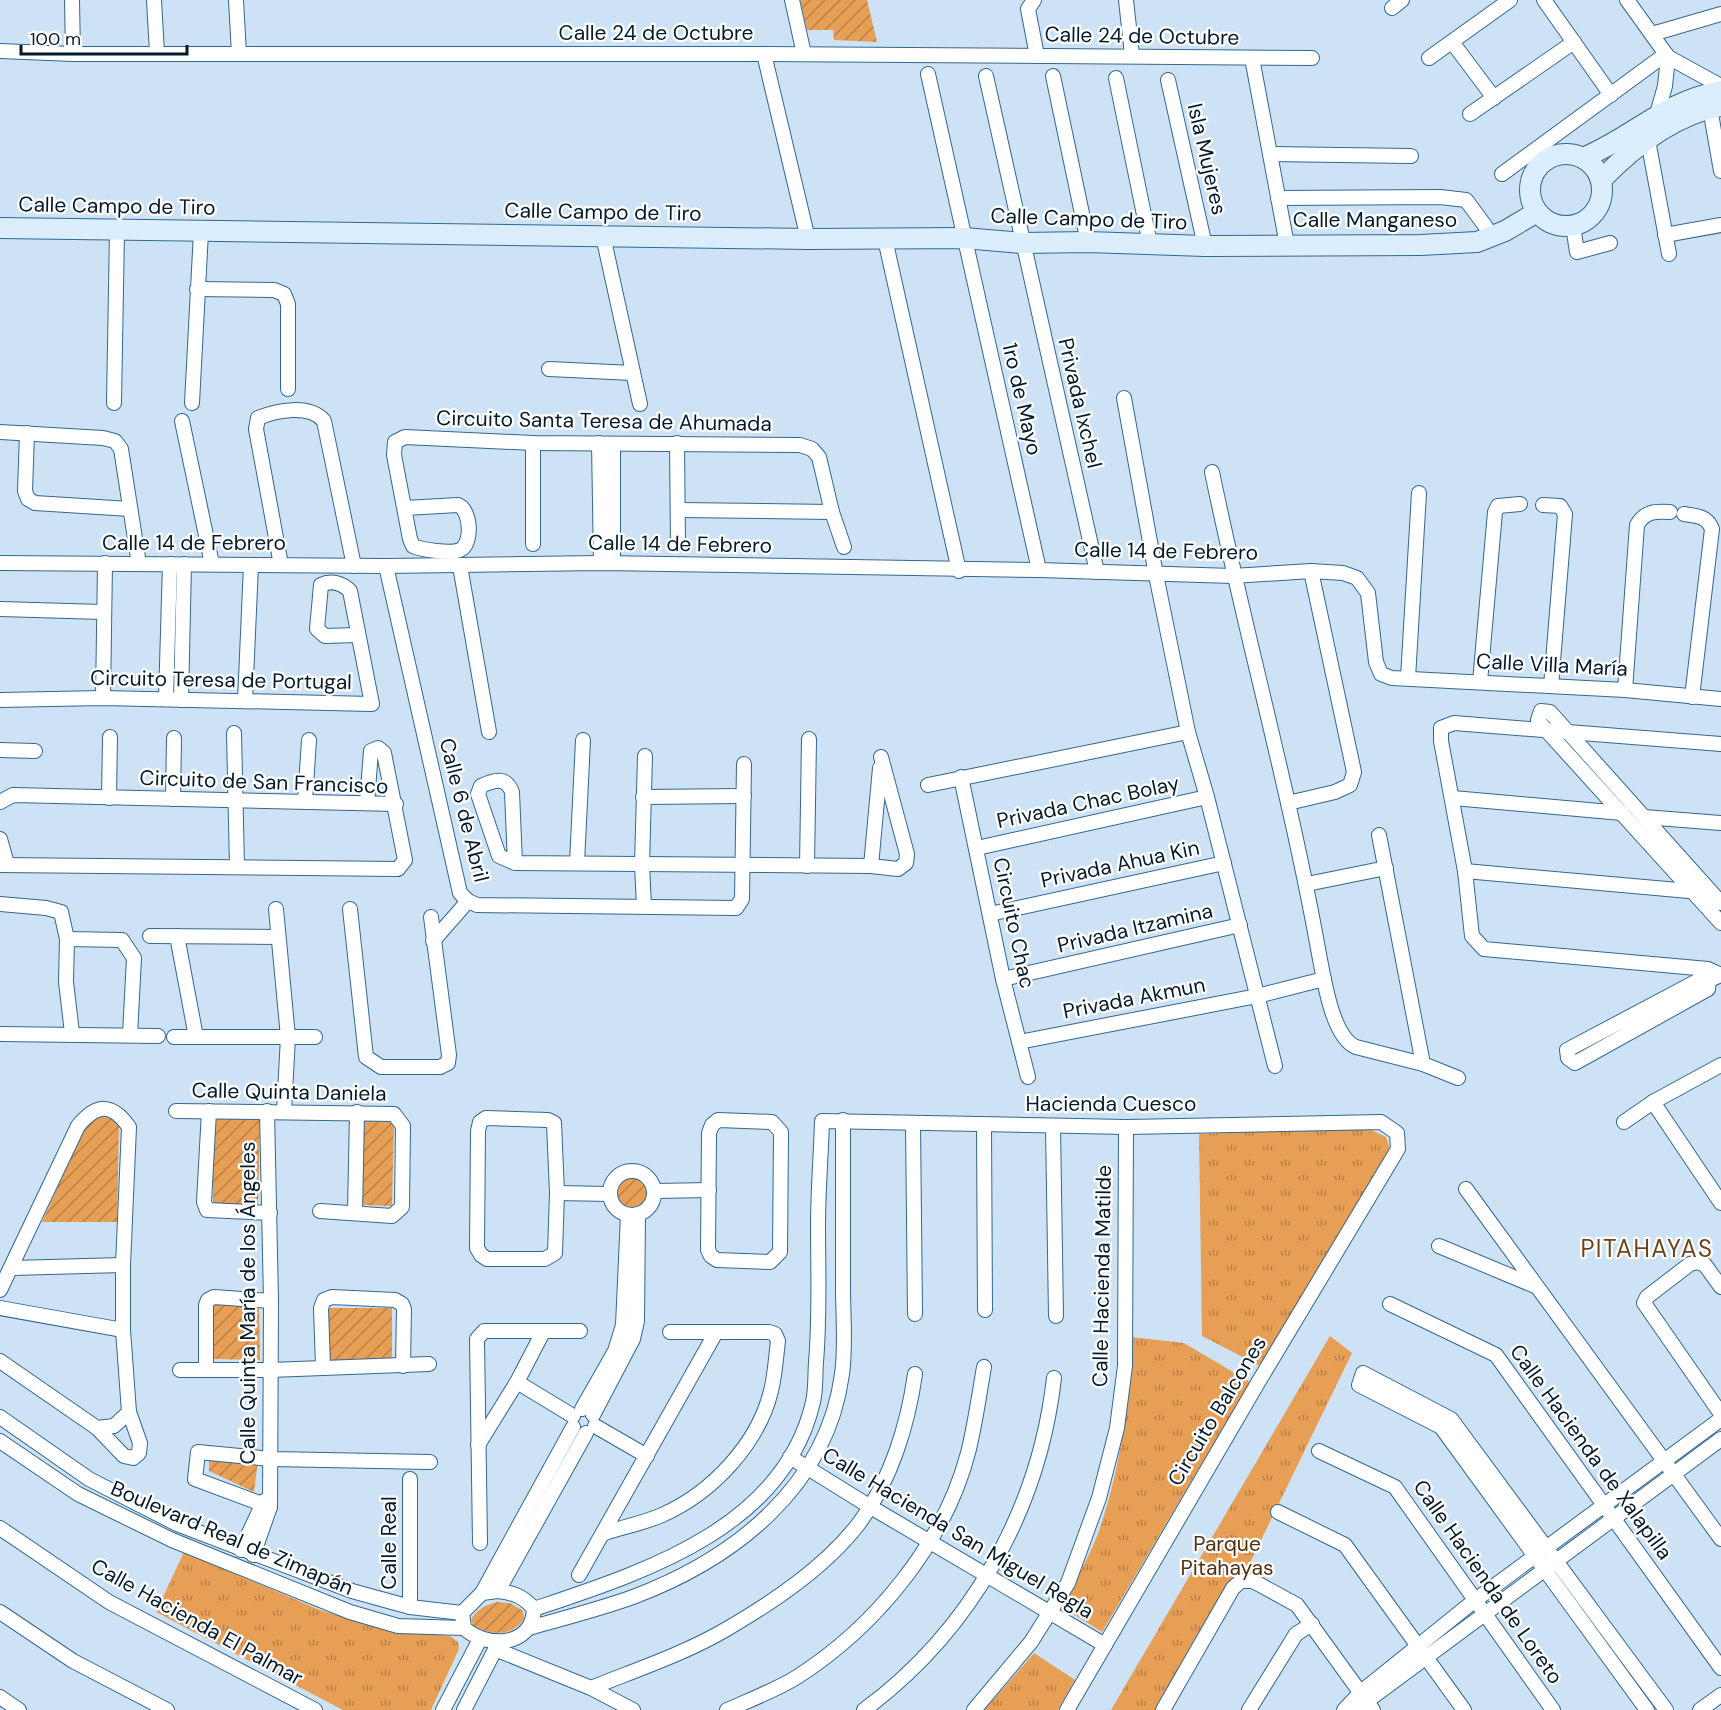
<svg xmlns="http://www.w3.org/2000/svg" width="1721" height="1710" font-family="'DM Sans',sans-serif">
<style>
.grass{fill:url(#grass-tufts)}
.garden{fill:url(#garden-furrows)}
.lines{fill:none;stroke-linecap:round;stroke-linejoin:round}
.street-casing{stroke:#336790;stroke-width:16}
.secondary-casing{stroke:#336790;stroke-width:22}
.street{stroke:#fff;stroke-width:14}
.secondary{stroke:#dbeefd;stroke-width:20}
.labels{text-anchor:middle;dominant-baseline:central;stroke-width:4.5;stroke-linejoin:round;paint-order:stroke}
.street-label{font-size:21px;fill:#051b2b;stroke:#fff}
.park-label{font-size:21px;fill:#50300e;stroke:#fff}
.quarter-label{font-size:24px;letter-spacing:1.5px;fill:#6d4419;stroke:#fff}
</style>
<defs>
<pattern id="grass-tufts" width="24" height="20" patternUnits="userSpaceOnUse" patternTransform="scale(1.5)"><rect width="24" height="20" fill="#e79e55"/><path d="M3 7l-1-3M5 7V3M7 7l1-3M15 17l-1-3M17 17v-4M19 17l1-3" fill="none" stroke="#b98047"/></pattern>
<pattern id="garden-furrows" width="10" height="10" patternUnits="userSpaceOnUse" patternTransform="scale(1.5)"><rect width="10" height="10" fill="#e79e55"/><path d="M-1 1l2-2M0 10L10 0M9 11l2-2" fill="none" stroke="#b98047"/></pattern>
</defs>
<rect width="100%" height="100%" fill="#cde3f5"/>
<g class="grass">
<polygon points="1367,1128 1386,1137 1390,1149 1260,1366 1202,1336 1199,1134"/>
<polygon points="1330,1336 1352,1353 1246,1571 1157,1710 1111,1710"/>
<path d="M1131,1337L1184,1343L1250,1382L1102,1632L1062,1607C1074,1581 1091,1555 1100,1528C1121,1466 1129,1402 1131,1337Z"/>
<polygon points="184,1552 320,1610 384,1630 450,1636 458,1642 459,1649 431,1710 343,1710 156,1612"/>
<polygon points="1034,1653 1075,1680 1058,1710 984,1710"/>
</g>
<g class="garden">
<polygon points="800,0 867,0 877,42 834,40 833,30 807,30"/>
<polygon points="98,1116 113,1119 119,1125 117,1222 42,1222 85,1126"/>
<polygon points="213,1118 260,1119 258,1207 213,1207"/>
<polygon points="363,1121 394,1122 392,1206 363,1205"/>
<circle cx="632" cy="1191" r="16"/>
<polygon points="213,1304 259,1306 260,1360 214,1359"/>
<polygon points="328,1308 392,1308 392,1362 328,1361"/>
<polygon points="209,1458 258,1460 254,1492 209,1471"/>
<path d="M497,1602L510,1603L523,1611L524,1618C514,1637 489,1636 473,1625L471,1619C478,1609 485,1605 497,1602Z"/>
</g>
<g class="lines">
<g class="street-casing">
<g id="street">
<polyline points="72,0 73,54"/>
<polyline points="154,0 157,53"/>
<polyline points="236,0 239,54"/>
<polyline points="792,0 804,54"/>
<polyline points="1034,0 1028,9 1037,56"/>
<polyline points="1126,0 1132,55"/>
<polyline points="1544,0 1611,95"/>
<polyline points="1627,0 1668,57 1721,86"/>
<polyline points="1392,8 1402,0"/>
<polyline points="1652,34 1721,14"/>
<polyline points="1452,42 1494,98"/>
<polyline points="0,51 73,54 764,54 1312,58"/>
<polyline points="764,54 808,239"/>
<polyline points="1252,58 1287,245"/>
<polyline points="1429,58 1510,0"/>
<polyline points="928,74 1039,570"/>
<polyline points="986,76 1097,572"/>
<polyline points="1053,76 1088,242"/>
<polyline points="1116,78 1150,244"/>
<polyline points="1168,80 1205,246"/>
<polyline points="1710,108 1721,171"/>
<polyline points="1470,114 1574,42"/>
<polyline points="1657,114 1665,86 1668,57"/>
<polyline points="1648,140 1669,254"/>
<polyline points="1270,154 1411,156"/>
<polyline points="1502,174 1666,54"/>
<polyline points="1278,198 1440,197 1466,200 1486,227"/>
<polyline points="1573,226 1577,252 1610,243"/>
<polyline points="1665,235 1721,225"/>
<polyline points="603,236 640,404"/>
<polyline points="885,239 959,571"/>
<polyline points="197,289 274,290 284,294 288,304 288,389"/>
<polyline points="549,369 633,373"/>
<polyline points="1124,398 1156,575 1188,732 1207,797 1275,1066"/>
<polyline points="114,403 117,231"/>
<polyline points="192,403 201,232"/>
<polyline points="182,421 212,564"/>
<polyline points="0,432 103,438 115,441 121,449 139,564"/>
<polyline points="27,433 25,491 28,499 35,503 130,509"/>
<polyline points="599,443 601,563"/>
<polyline points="677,443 678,544"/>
<path d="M1212,472C1245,633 1290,792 1319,954C1324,979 1332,1037 1356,1047L1423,1064L1458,1078"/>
<polyline points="1543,505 1560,506 1565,514 1551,686"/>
<path d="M405,508L458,505C471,510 473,544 460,550C451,554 422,550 413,546L410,539L394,455L395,442L405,437L533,443L800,445L812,449L819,457L832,512L844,547"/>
<polyline points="678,510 832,512"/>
<path d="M1684,514C1697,516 1707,516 1712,529L1692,697"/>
<polyline points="533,544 533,443"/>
<polyline points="0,563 386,566 601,563 1039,570 1233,576 1311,571 1343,573 1357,578 1368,593 1376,662 1381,674 1392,678 1625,690 1721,699"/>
<polyline points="613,563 613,444"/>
<path d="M281,565L256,429L258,418C277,410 310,404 324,421L354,566"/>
<polyline points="386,566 460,893 468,901 477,905 736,908 742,899 744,764"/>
<polyline points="460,566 489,732"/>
<polyline points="0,609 103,612"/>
<polyline points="1408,678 1419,493"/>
<polyline points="1480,682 1495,512 1498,506 1520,504"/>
<path d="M1625,690L1637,525C1645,511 1656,511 1670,512"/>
<polyline points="103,698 105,563"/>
<polyline points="166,699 170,564"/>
<path d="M0,700L103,698L372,704L350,591C342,583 331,580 321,585L317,629L325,636L357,635"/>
<polyline points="181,700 184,564"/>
<polyline points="245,701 251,565"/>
<polyline points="234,733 237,867"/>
<polyline points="1721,744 1454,723 1441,728 1441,741 1465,871 1472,936 1484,949 1708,969 1721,975"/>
<polyline points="0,750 35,751"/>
<polyline points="961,777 1003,979 1028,1077"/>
<polyline points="928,785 1188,732"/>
<polyline points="643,797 744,796"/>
<polyline points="109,798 110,737"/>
<polyline points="1453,798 1622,813"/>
<polyline points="173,799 174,738"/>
<polyline points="305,801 309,740"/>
<polyline points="0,802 13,795 396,804"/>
<polyline points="1288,803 1335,792 1350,785 1354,772 1311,571"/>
<polyline points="1644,817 1721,823"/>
<polyline points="1379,835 1423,1064"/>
<polyline points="0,839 7,864"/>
<polyline points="977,848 1207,797"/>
<path d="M515,863L512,792C506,776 494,780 481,786L478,794L499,856L515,863L871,866L898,869L906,863L907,854L881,757"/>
<polyline points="577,863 583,740"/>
<polyline points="0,865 398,869 405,860 384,753 378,748 371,751 367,802"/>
<polyline points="807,866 809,739"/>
<polyline points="871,866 880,768"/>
<polyline points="1465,871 1689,891"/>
<polyline points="1307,884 1386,868"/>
<polyline points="1721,903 1550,712 1541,711 1538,720 1546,730 1721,923"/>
<polyline points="0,904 46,908 61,912 67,939 66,982 72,1033"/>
<polyline points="644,906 642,865 645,756"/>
<polyline points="276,909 288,1037 284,1111"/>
<polyline points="350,909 366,1057 381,1067 440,1067 448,1063 449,1055 431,917"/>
<polyline points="990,914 1224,863"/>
<polyline points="150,936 278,937"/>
<polyline points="177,936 196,1037"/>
<polyline points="67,939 122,940 134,958 130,1035"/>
<polyline points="433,941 468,901"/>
<polyline points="1003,979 1240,925"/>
<polyline points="1709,980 1708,989 1575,1063 1568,1058 1567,1050 1701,979 1709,980 1721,975"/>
<polyline points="0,1034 158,1036"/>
<polyline points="174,1037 315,1037"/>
<polyline points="1019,1042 1257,996 1324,979"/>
<polyline points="1653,1102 1721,1203"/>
<polyline points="176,1111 394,1114 403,1126 402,1207 392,1216 320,1211"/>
<polyline points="209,1111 204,1202 207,1210 270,1213"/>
<polygon points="486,1118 548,1120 554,1123 557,1193 555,1253 545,1259 487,1259 481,1255 477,1248 478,1131 480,1122"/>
<polygon points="718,1120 772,1122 781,1132 780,1252 770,1262 717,1260 711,1256 708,1250 709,1133 712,1125"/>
<polyline points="1624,1122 1653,1102 1721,1065"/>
<polyline points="913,1123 915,1314"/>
<polyline points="984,1125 985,1310"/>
<polyline points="1053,1126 1056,1316"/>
<circle cx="632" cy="1193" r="22"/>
<polyline points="1466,1189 1721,1539"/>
<polyline points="655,1191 709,1190"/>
<polyline points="557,1193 610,1194"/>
<polyline points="355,1212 357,1112"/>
<polyline points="1439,1246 1535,1286"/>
<polyline points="12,1268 123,1265"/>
<polyline points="1721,1287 1705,1265 1698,1262 1690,1264 1647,1297 1644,1303 1721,1414"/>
<path d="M0,1290L78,1126C97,1103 112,1103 129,1127L123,1265V1330L129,1412L114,1426L97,1428L0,1361"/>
<polyline points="1390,1304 1496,1355 1721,1668"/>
<polyline points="0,1308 123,1330"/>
<polyline points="323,1367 321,1308 324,1300 332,1297 395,1300 402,1304 404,1309 403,1366"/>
<polyline points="206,1369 206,1305 208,1300 214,1297 271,1301"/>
<polyline points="180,1370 270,1370 429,1364"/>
<polyline points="517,1382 573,1416"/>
<polyline points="582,1409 615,1351 623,1325 628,1215"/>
<polyline points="593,1415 633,1339 637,1321 638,1214"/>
<polyline points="0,1417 89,1479 177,1524 352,1591 410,1607 462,1613"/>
<polyline points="595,1426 647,1456"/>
<polyline points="97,1428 124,1456 133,1458 139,1453 140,1443 129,1412"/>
<polyline points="0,1441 78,1494 172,1540 350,1612 398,1626 464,1628"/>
<polyline points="478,1445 517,1382 543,1332"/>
<polyline points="1319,1451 1395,1487 1553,1710"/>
<polyline points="790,1457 869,1506 1105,1645"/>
<polyline points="270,1507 195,1479 198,1452 271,1459 430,1462"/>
<polyline points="1278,1512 1345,1545 1464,1710"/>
<polyline points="0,1528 109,1602 315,1710"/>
<path d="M605,1533C623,1527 644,1523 662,1515C712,1493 758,1444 771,1391C775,1375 776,1357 778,1341L775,1334L769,1332H670"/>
<polyline points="480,1543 477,1339 484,1331 580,1331"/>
<polyline points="241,1550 264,1501"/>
<polyline points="253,1555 270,1507 271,1301 267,1111"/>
<polyline points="579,1575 715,1334"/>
<path d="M498,1591C514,1593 523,1596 534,1609C532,1647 487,1649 464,1628L462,1613L482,1593Z"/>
<polyline points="498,1591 586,1433"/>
<polyline points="482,1593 573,1427"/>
<polyline points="410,1607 410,1479"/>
<path d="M534,1609C641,1573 784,1529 813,1402C816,1390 815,1375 816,1362C820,1316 818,1271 818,1225C818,1190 821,1156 822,1121L1126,1127L1381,1122L1397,1133L1398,1149L1259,1381L1067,1710"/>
<polyline points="0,1612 73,1661 167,1710"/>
<path d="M529,1628C564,1618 600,1609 633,1597C734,1559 827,1487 842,1374C846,1346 843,1316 843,1288C843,1232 843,1176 843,1120"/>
<polyline points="495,1649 591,1688 633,1710"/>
<path d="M591,1688C633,1671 686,1653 725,1630C773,1602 826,1567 860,1522C891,1480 908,1424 915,1374"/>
<polyline points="0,1697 19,1710"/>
<polyline points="443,1710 480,1639"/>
<polyline points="464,1710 499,1642"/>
<path d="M727,1710C750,1700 776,1690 797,1677C875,1627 944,1544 968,1453C975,1425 979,1396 984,1367"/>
<path d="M864,1710C971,1631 1039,1510 1054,1378"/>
<polyline points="974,1710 1031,1642 1068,1583 1099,1498 1117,1428 1125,1366 1126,1127"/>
<polyline points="1163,1710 1233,1588 1241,1581 1253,1581 1297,1605 1373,1710"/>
<polyline points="1249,1710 1296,1634 1312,1624"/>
<polyline points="1344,1710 1361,1692 1474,1601 1721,1419"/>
<polyline points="1355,1710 1721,1439"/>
<polyline points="1647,1710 1441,1427 1359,1385 1363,1373 1451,1419 1666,1710"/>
<polyline points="1700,1710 1721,1695"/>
</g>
</g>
<g class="secondary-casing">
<g id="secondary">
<circle cx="1566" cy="190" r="36"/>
<path d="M1583,158C1635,136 1663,102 1721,91"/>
<path d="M1601,180C1633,147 1675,114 1721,106"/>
<polyline points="0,228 808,239 964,238 1022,243 1088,242 1205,246 1421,245 1477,242 1505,231 1537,212"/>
</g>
</g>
<use href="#street" class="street"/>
<use href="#secondary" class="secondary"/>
</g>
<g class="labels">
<g class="street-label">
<text x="656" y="33">Calle 24 de Octubre</text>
<text transform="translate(1142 36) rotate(1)">Calle 24 de Octubre</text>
<text transform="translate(1207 159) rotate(77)">Isla Mujeres</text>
<text transform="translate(117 206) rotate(1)">Calle Campo de Tiro</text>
<text transform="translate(603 212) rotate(1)">Calle Campo de Tiro</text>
<text transform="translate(1089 219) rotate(2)">Calle Campo de Tiro</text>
<text x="1375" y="220">Calle Manganeso</text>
<text transform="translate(1022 399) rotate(77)">1ro de Mayo</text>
<text transform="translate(1080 403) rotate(77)">Privada Ixchel</text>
<text transform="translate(604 421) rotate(1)">Circuito Santa Teresa de Ahumada</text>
<text x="194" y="543">Calle 14 de Febrero</text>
<text transform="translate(680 544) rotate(1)">Calle 14 de Febrero</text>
<text transform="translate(1166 551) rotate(1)">Calle 14 de Febrero</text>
<text transform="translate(1552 665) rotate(3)">Calle Villa María</text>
<text transform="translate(221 680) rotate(1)">Circuito Teresa de Portugal</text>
<text transform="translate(264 782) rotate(2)">Circuito de San Francisco</text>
<text transform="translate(1088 802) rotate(-12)">Privada Chac Bolay</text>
<text transform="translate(464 810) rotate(76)">Calle 6 de Abril</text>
<text transform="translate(1120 864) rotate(-12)">Privada Ahua Kin</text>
<text transform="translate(1014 923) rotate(78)">Circuito Chac</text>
<text transform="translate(1135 928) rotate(-13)">Privada Itzamina</text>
<text transform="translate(1134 998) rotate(-11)">Privada Akmun</text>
<text transform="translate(289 1092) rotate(1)">Calle Quinta Daniela</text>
<text x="1111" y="1104">Hacienda Cuesco</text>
<text transform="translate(1102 1276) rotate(-89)">Calle Hacienda Matilde</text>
<text transform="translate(248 1303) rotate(-90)">Calle Quinta María de los Ángeles</text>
<text transform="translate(1217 1411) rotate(-59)">Circuito Balcones</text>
<text transform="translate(1591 1452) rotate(54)">Calle Hacienda de Xalapilla</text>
<text transform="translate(958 1533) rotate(31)">Calle Hacienda San Miguel Regla</text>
<text transform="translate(232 1538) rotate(23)">Boulevard Real de Zimapán</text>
<text transform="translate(389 1543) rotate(-90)">Calle Real</text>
<text transform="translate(1488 1582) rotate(55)">Calle Hacienda de Loreto</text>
<text transform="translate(197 1622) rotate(29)">Calle Hacienda El Palmar</text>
</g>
<g class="park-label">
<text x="1227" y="1544">Parque<tspan x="1227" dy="24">Pitahayas</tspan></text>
</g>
<g class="quarter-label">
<text x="1647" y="1248">PITAHAYAS</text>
</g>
</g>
<path d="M21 45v9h166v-9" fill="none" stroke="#051b2b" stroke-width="3"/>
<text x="30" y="45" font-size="18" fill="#051b2b" stroke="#ffffff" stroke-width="4.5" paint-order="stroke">100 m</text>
</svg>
